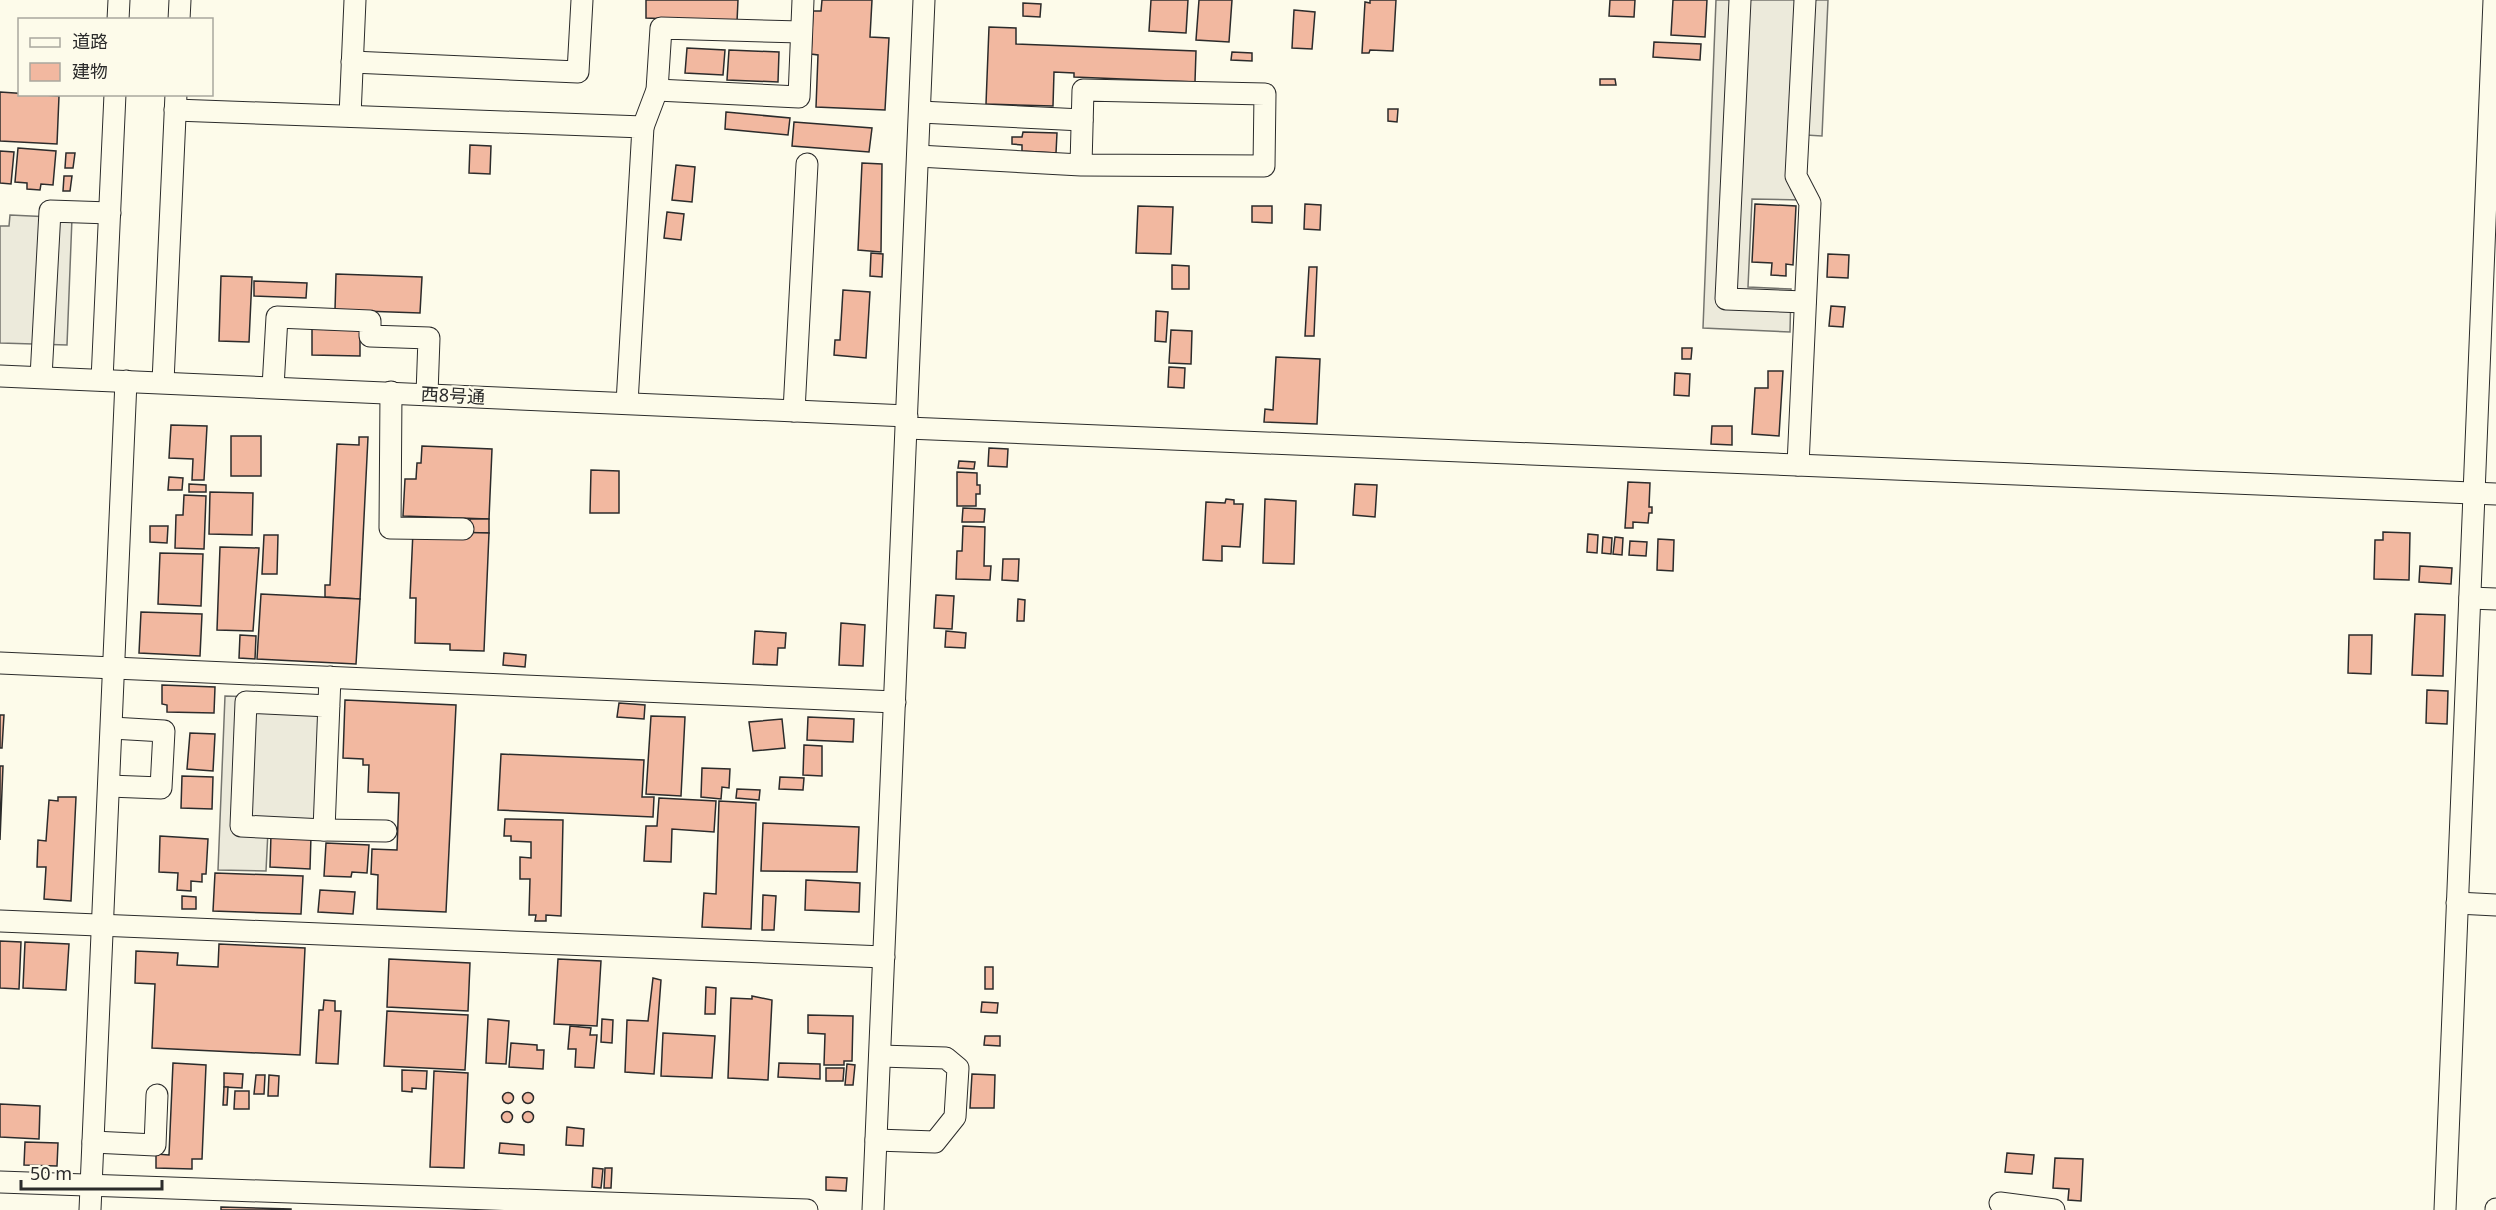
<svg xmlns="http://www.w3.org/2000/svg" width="2496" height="1210" font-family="'Noto Sans','Noto Sans JP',sans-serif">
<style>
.parking{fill:#eceadb;stroke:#74746e;stroke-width:1.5}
.building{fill:#f2b8a0;stroke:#2b2b2b;stroke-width:1.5}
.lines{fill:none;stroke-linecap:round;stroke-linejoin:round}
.minor-casing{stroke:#2b2b2b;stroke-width:23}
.minor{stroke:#fdfbea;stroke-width:21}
.labels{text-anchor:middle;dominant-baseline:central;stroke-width:4.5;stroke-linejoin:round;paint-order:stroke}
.street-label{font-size:18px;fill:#2b2b2b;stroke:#fdfbea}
</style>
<rect width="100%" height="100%" fill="#fdfbea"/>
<g class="parking">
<polygon points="1716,0 1828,0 1822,136 1806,135 1803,200 1752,199 1748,287 1791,289 1790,332 1703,328"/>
<polygon points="10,215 72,218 67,345 0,343 0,226 9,226"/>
<polygon points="225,696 322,699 317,833 268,831 266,871 218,870"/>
</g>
<g class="building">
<polygon points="646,0 738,0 737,22 646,18"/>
<polygon points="822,0 872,0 870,37 889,38 885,110 816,107 818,55 811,54 813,11 821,11"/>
<polygon points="1151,0 1188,0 1186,33 1149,31"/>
<polygon points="1199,0 1232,0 1229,42 1196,40"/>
<polygon points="1370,0 1396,0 1393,51 1370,50 1369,53 1362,53 1365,2 1370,3"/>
<polygon points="1610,0 1635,0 1634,17 1609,16"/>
<polygon points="1673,0 1707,0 1705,37 1671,35"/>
<polygon points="1023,3 1041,4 1040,17 1023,16"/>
<polygon points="1294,10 1315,12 1312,49 1292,48"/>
<polygon points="989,27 1016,28 1016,44 1196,51 1195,82 1074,77 1074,73 1054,72 1053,106 986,104"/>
<polygon points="1654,42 1701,44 1700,60 1653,57"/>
<polygon points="687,48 725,50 723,75 685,73"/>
<polygon points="729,50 779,52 778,82 727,80"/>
<polygon points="1232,52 1252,53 1252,61 1231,60"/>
<polygon points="1600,79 1615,79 1616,85 1600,85"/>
<polygon points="0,92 59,96 57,144 0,141"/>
<polygon points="1388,109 1398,109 1397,122 1388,121"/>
<polygon points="726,112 790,118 788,135 725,129"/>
<polygon points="794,122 872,128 869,152 792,146"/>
<polygon points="1023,132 1057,133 1056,153 1022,151 1022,145 1012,144 1012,137 1022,137"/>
<polygon points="470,145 491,146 490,174 469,173"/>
<polygon points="18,148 56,151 53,185 41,184 40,190 27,189 27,183 15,182"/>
<polygon points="0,151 14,152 11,184 0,183"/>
<polygon points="66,153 75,153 73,168 65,168"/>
<polygon points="862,163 882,164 881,252 858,250"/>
<polygon points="676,165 695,167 692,202 672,200"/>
<polygon points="64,176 72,176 70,191 63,191"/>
<polygon points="1305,204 1321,205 1320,230 1304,229"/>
<polygon points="1755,204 1796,206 1793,265 1786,264 1786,276 1771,275 1772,263 1752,262"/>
<polygon points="1138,206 1173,207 1171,254 1136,253"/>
<polygon points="1252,206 1272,206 1272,223 1252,222"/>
<polygon points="667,212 684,214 681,240 664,238"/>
<polygon points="871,253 883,254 882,277 870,276"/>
<polygon points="1828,254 1849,255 1848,278 1827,277"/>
<polygon points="1172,265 1189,266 1189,289 1172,289"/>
<polygon points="1309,267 1317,267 1314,336 1305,336"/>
<polygon points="336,274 422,277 420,313 335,310"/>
<polygon points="221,276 252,277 249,342 219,341"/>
<polygon points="254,281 307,283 306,298 254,296"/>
<polygon points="843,290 870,292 866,358 834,355 835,340 840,340"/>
<polygon points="1831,306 1845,307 1843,327 1829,326"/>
<polygon points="1156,311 1168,312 1166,342 1155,341"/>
<polygon points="312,329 360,330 360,356 312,355"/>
<polygon points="1171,330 1192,331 1191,364 1169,363"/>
<polygon points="1682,348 1692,348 1691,359 1682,359"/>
<polygon points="1276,357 1320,359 1317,424 1264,422 1265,409 1273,410"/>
<polygon points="1169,367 1185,368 1184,388 1168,387"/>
<polygon points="1768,371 1783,371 1779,436 1752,434 1755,388 1768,388"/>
<polygon points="1675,373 1690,374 1689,396 1674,395"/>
<polygon points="171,425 207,426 204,480 192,480 193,459 169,458"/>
<polygon points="1712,426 1732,426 1732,445 1711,444"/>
<rect x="231" y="436" width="30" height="40"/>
<polygon points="359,437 368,437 360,599 325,597 325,585 330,585 337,444 359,445"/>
<polygon points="422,446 492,449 489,519 403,516 405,479 416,479 417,463 421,463"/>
<polygon points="989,448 1008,449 1007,467 988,466"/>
<polygon points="959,461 975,462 974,469 958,468"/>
<polygon points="591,470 619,471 619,513 590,513"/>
<polygon points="957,472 977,473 977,485 980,485 980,494 976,494 976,506 957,506"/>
<polygon points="169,477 183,478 182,490 168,490"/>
<polygon points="1628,482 1650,483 1649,507 1652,507 1652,513 1649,513 1648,523 1633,522 1633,528 1625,528"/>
<polygon points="189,484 206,485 206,492 189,492"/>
<polygon points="1355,484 1377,485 1375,517 1353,515"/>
<polygon points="210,492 253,493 252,535 209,534"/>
<polygon points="184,495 206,496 204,549 175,548 176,515 183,515"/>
<polygon points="1226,499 1234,500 1234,504 1243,504 1240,547 1222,546 1222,561 1203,560 1206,502 1225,503"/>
<polygon points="1265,499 1296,501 1294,564 1263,563"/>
<polygon points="963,508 985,509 984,522 962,522"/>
<polygon points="470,519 489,519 489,533 469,533"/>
<polygon points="150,526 168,526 167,543 150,542"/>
<polygon points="963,526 985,527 984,566 991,566 990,580 956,579 957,551 962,551"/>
<polygon points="413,531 489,533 484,651 450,650 450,644 415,643 416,598 410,598"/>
<polygon points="2383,532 2410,533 2409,580 2374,579 2375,540 2383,540"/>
<polygon points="1588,534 1598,535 1597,553 1587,552"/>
<polygon points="264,535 278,535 277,574 262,574"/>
<polygon points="1603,537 1612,538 1611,554 1602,553"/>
<polygon points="1615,537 1623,538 1622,555 1613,554"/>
<polygon points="1658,539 1674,540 1673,571 1657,570"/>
<polygon points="1630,541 1647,542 1646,556 1629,555"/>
<polygon points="220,547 259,548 253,631 217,630"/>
<polygon points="160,553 203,554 201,606 158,604"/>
<polygon points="1003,559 1019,559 1018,581 1002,580"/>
<polygon points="2420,566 2452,568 2451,584 2419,582"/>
<polygon points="261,594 360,599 356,664 257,659"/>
<polygon points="936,595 954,596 952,629 934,628"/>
<polygon points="1018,599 1025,600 1024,621 1017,621"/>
<polygon points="141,612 202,614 200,656 139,653"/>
<polygon points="2415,614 2445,615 2443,676 2412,675"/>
<polygon points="841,623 865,625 863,666 839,665"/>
<polygon points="755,631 786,633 785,648 778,648 777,665 753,664"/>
<polygon points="946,631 966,633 965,648 945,647"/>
<polygon points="240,635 256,636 255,659 239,658"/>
<polygon points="2349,635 2372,635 2371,674 2348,673"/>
<polygon points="504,653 526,655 525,667 503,665"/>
<polygon points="162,685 215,687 214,713 167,712 167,705 162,704"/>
<polygon points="2427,690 2448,691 2447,724 2426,723"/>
<polygon points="345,700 456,705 446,912 377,909 378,875 371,874 372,849 397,850 399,793 368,792 369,765 363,765 363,759 343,758"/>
<polygon points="619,703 645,705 644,719 617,717"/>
<polygon points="0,715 4,715 2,748 0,748"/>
<polygon points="651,716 685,717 681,796 646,794"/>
<polygon points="808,717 854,719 853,742 807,740"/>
<polygon points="782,719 785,748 753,751 749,722"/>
<polygon points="190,733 215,734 213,771 187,769"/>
<polygon points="804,745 822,746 822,776 803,775"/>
<polygon points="501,754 644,760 642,797 654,797 653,817 498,810"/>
<polygon points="0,766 3,766 0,840"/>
<polygon points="702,768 730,769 729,788 722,787 721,799 701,797"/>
<polygon points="182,776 213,777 212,809 181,808"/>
<polygon points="780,777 804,778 803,790 779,789"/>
<polygon points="737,789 760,790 759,800 736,798"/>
<polygon points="58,797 76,797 71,901 44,899 46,867 37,867 38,840 46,841 49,800 58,801"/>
<polygon points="659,798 716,801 714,832 672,829 671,862 644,861 646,826 657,826"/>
<polygon points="719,801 756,803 751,929 702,927 704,893 716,894"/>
<polygon points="505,819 563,820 561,916 546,915 546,921 535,921 536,915 529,915 530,879 520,879 520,857 531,858 531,842 511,841 511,836 504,836"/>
<polygon points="763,823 859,827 857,872 761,871"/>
<polygon points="271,834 311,836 310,869 270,867"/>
<polygon points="160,836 208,839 206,874 202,874 202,882 191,881 191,891 177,890 178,873 159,872"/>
<polygon points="326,843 369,845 367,873 352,872 351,877 324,876"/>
<polygon points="215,873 303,876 301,914 213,911"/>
<polygon points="806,880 860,883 859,912 805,910"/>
<polygon points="320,890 355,892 353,914 318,912"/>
<polygon points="763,895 776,896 774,930 762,930"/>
<polygon points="182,896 196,897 196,909 182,909"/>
<polygon points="0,941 21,942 19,989 0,988"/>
<polygon points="25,942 69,944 66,990 23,988"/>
<polygon points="219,944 305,948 300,1055 152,1048 155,984 135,983 136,951 178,953 177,965 218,967"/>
<polygon points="389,959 470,963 468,1011 387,1007"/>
<polygon points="558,959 601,961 597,1026 554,1024"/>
<rect x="985" y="967" width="8" height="22"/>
<polygon points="653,978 661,980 654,1074 625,1072 627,1020 648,1021"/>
<polygon points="706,987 716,988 715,1014 705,1014"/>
<polygon points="752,996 772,1000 768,1080 728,1078 731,998 752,999"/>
<polygon points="324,1000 335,1001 335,1011 341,1011 338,1064 316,1063 319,1010 323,1010"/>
<polygon points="982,1002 998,1003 997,1013 981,1012"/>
<polygon points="387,1011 468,1015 465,1070 384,1066"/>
<polygon points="808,1015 853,1016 852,1061 844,1061 844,1065 824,1065 825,1034 808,1033"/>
<polygon points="488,1019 509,1021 506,1064 486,1063"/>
<polygon points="602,1019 613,1020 612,1043 601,1042"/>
<polygon points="570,1026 591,1028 590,1035 597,1035 594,1068 575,1067 576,1049 568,1049"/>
<polygon points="663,1033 715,1036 712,1078 661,1076"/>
<polygon points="985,1036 1000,1036 1000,1046 984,1045"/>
<polygon points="511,1043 537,1045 537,1050 544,1050 543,1069 509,1067"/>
<polygon points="173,1063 206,1065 202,1159 192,1159 192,1169 156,1168 156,1154 169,1155"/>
<polygon points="779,1063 820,1064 820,1079 778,1077"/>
<polygon points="847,1064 855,1065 853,1085 845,1085"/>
<polygon points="826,1068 844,1068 843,1081 826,1081"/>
<polygon points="402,1070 427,1071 426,1089 412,1088 412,1092 402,1091"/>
<polygon points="434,1071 468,1073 464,1168 430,1167"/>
<polygon points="224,1073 243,1074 242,1088 224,1087"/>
<polygon points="972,1074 995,1075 994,1108 970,1108"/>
<polygon points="256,1075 265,1075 264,1094 254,1094"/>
<polygon points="269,1075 279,1076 278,1096 268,1096"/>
<polygon points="224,1087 228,1087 227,1105 223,1105"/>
<polygon points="235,1091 249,1091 249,1109 234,1109"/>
<circle cx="528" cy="1098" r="5.5"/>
<circle cx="508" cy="1098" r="5.5"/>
<polygon points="0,1104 40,1106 39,1139 0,1137"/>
<circle cx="528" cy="1117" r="5.5"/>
<circle cx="507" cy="1117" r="5.5"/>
<polygon points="567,1127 584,1129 583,1146 566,1145"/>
<polygon points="25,1142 58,1143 57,1166 24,1165"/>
<polygon points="500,1143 524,1145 524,1155 499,1153"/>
<polygon points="2007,1153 2034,1155 2032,1174 2005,1172"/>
<polygon points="2055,1158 2083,1159 2081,1201 2068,1200 2069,1189 2053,1188"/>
<polygon points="593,1168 603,1169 601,1188 592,1187"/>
<polygon points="605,1168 612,1168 611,1188 604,1188"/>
<polygon points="826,1177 847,1178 846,1191 826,1190"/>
<polygon points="221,1207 291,1209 291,1210 221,1210"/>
</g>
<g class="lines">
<g class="minor-casing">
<g id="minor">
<polyline points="1740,0 1726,299 1805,302"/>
<polyline points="118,20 119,0"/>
<polyline points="179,20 180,0"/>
<polyline points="352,62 578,72 582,0"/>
<polyline points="657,90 799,97 803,0"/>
<polyline points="175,110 643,127 627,403"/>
<polyline points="920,112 1082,120"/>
<polyline points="350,116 355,0"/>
<polyline points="643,127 657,90 661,28 801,32"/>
<polyline points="918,156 1081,165 1264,166 1265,94 1083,90 1081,165"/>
<polyline points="0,376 907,416"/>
<polyline points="41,377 50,211 110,213"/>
<polyline points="102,380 115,94"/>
<polyline points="163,382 176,94"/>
<polyline points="273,387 277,317 370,321 370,336 429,338 427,394"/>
<polyline points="391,392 390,528 463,529"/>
<polyline points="794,411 807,164"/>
<polyline points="907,428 2496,494"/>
<polyline points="1798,465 1810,203 1796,176 1805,0"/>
<polyline points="2470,598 2496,599"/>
<polyline points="0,663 895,702"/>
<polyline points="329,706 246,702 241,826 324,830 330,677"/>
<polyline points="109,786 161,788 164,731 112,728"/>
<polyline points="324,830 386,831"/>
<polyline points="2457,903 2496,905"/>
<polyline points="0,921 884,957"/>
<polyline points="876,1140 935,1142 955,1117 958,1068 946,1058 880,1056"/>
<polyline points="93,1142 155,1145 157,1095"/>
<polyline points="0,1182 807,1210"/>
<polyline points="2000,1203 2054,1210"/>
<polyline points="90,1210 126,381"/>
<polyline points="873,1210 924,0"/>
<polyline points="2445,1210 2494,0"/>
<polyline points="2496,1210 2496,1209"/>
</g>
</g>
<use href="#minor" class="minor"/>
</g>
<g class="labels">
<g class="street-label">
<text transform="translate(453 395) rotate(3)">西8号通</text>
</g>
</g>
<rect x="18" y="18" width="195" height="78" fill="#fdfbea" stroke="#a9a89e" stroke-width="1.5"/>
<rect x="30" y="38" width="30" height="9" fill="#fdfbea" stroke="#a9a89e" stroke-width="1.5"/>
<text x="72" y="48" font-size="18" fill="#2b2b2b">道路</text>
<rect x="30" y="63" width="30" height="18" fill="#f2b8a0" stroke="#a9a89e" stroke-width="1.5"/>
<text x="72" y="78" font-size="18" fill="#2b2b2b">建物</text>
<path d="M21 1180v9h141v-9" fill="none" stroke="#2b2b2b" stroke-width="3"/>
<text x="30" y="1180" font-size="18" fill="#2b2b2b" stroke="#fdfbea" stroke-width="4.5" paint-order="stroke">50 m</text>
</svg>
